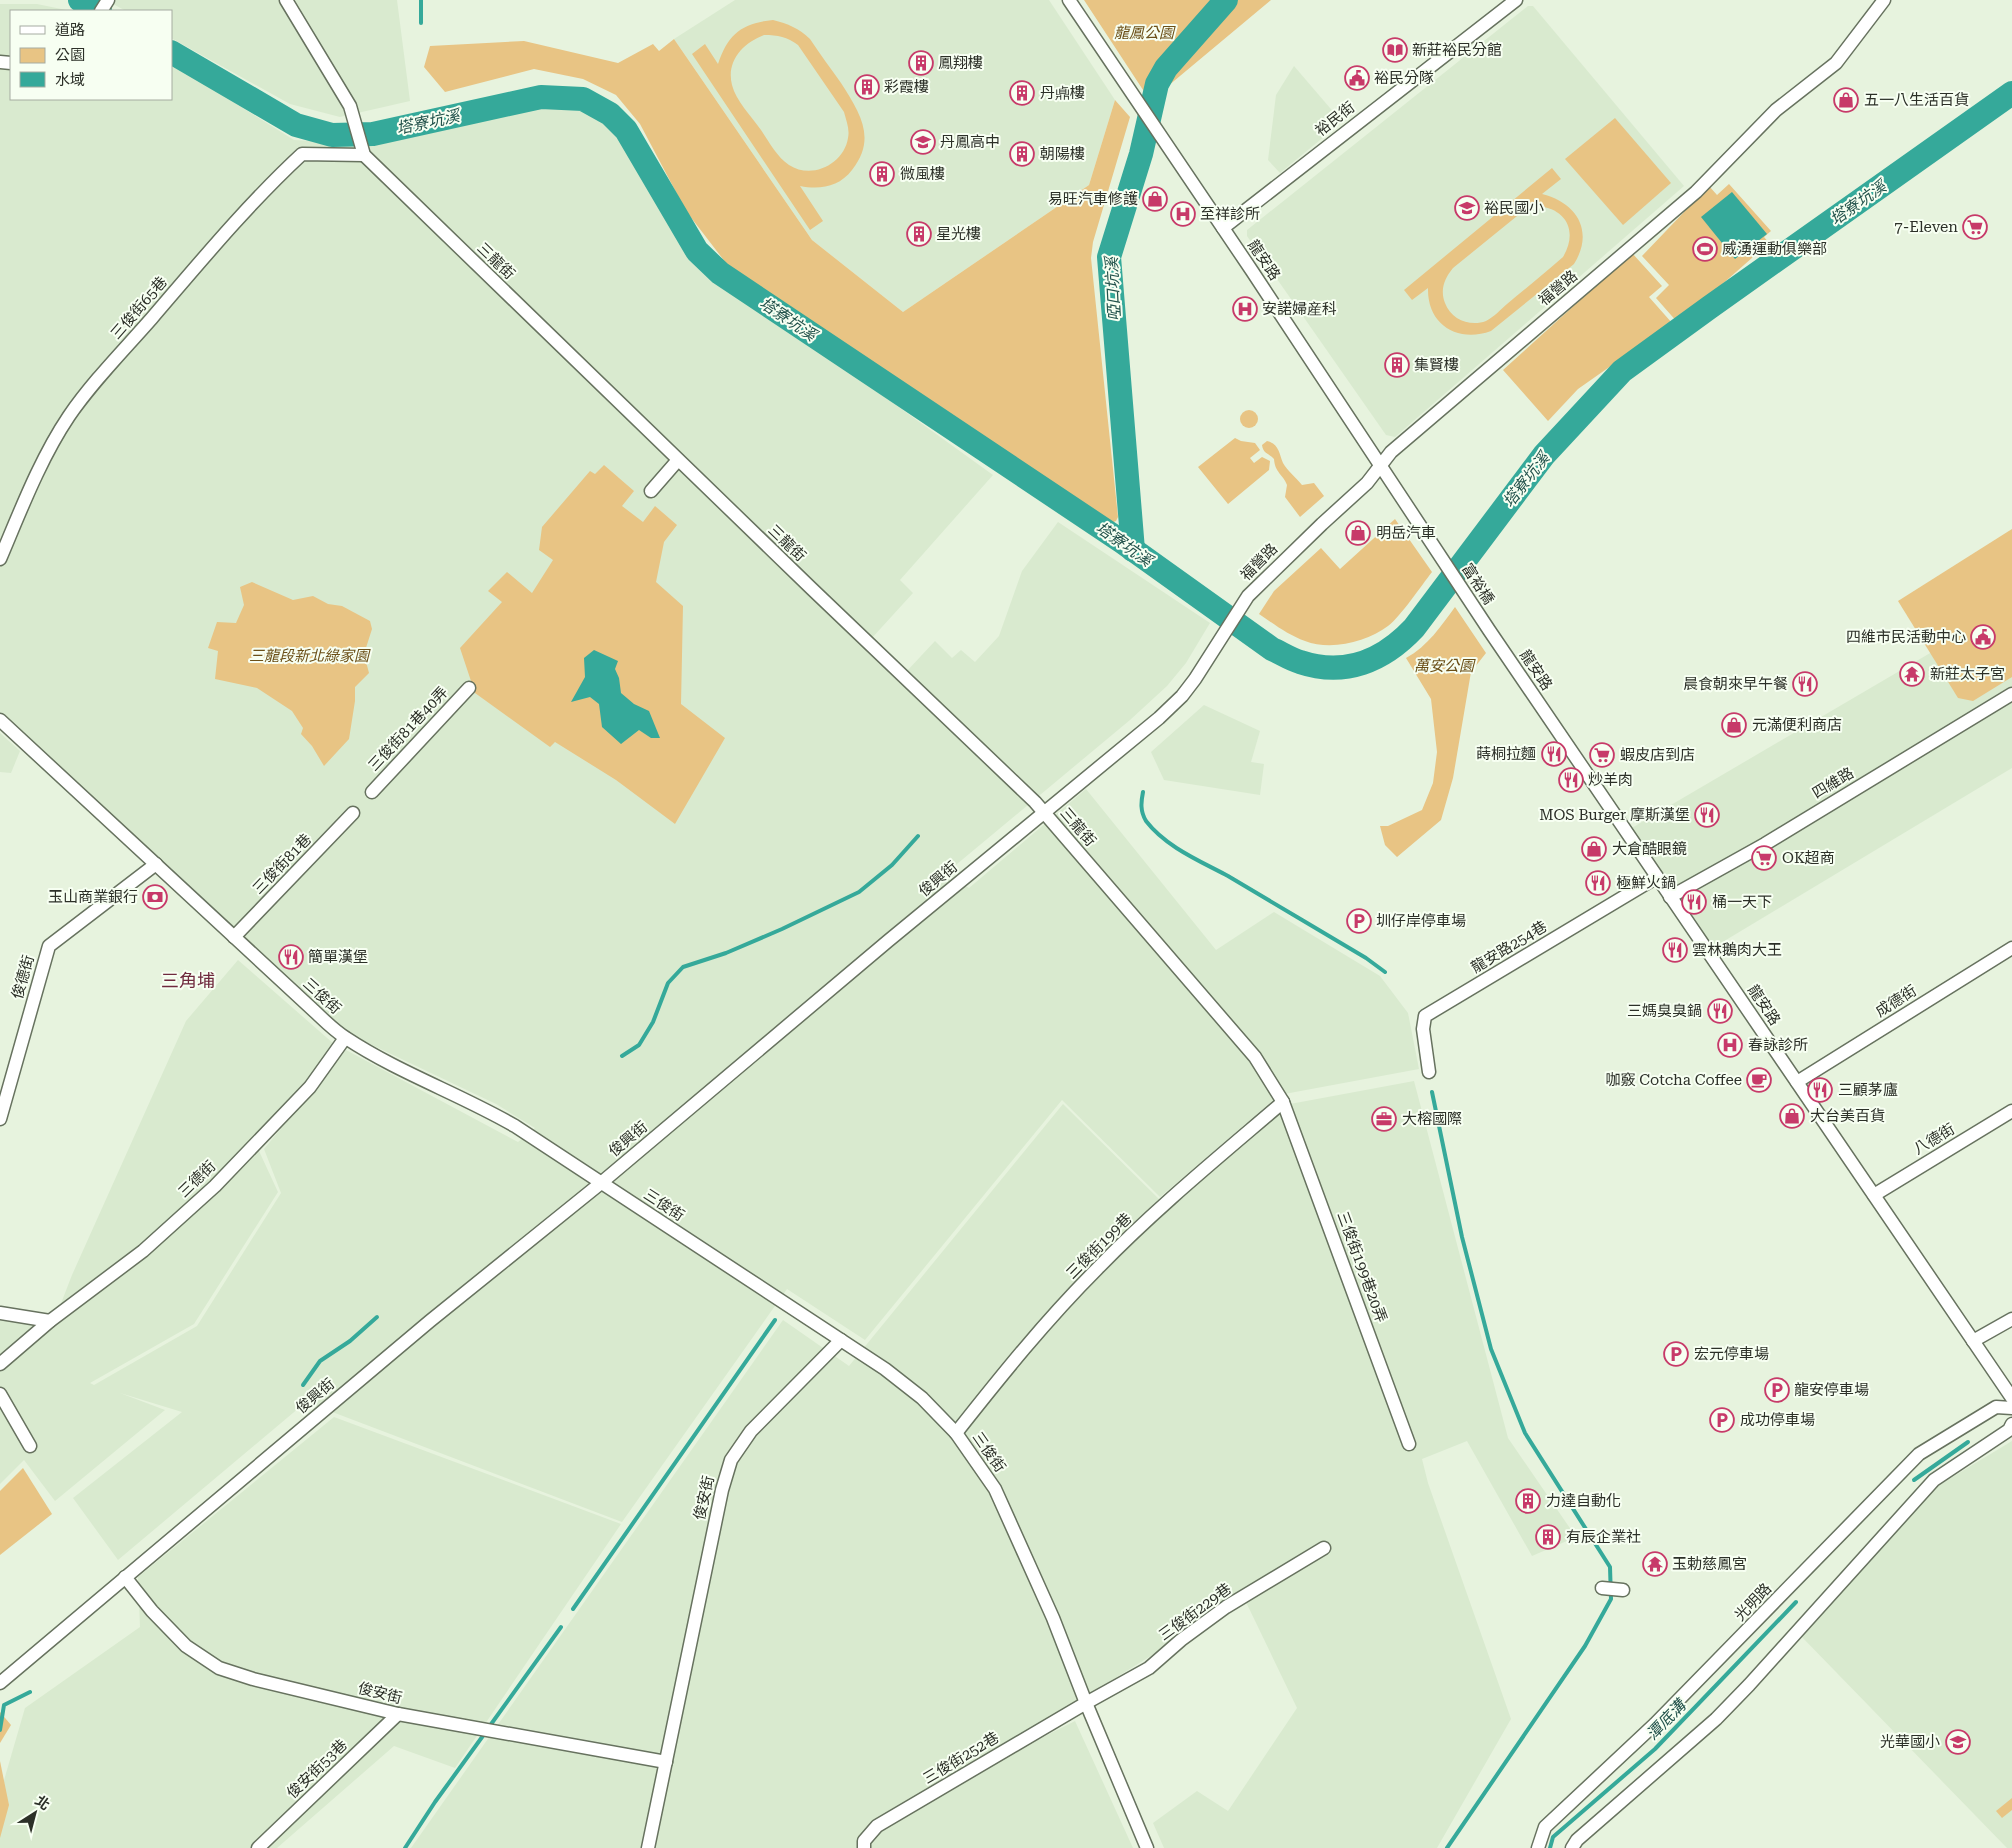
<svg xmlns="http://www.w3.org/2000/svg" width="2012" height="1848" font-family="'Roboto Serif','Noto Sans TC',serif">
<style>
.built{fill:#d9eacf}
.green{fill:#e8c484;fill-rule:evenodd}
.water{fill:#35a99a}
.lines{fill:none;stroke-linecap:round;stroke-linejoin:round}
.stream{stroke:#35a99a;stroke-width:4}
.river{stroke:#35a99a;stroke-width:24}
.minor-casing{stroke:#67725f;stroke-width:15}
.minor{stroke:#fff;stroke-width:12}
.labels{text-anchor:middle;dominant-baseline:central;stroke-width:4;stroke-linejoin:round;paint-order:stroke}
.park-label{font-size:15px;font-style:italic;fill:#6b4f17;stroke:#f7fff2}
.poi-label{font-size:15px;fill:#2c3028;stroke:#f7fff2;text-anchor:start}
.street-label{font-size:15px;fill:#2c3028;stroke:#f7fff2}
.water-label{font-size:16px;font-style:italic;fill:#22524b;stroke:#f7fff2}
.quarter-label{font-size:18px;fill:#6f2a3e;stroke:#f7fff2}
</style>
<rect width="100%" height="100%" fill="#e7f3de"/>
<g class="built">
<polygon points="116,0 397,0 410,101 340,117 290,104 171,38 171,11 126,11 113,4"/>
<polygon points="735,0 1049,0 1115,100 1089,185 903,312 812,240 674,39"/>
<polygon points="0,4 37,4 71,11 11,11 11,99 171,99 171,63 294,140 350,143 542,108 580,109 616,130 688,255 993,475 900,580 913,593 871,639 906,672 935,641 952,658 961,650 975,662 999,636 1022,571 1058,522 1210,623 1186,663 1167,686 1130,720 945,874 969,888 1086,789 1216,950 1274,912 1380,976 1408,1013 1419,1069 1279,1095 1160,1197 1062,1100 865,1340 787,1289 622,1522 306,1402 118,1560 73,1498 182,1412 120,1393 165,1410 55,1501 24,1460 0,1484 0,1315 53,1324 72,1275 186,1021 238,960 334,1044 307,1083 269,1119 259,1151 278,1192 194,1324 90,1383 94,1385 197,1326 281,1193 264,1149 346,1050 518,1142 535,1128 496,1104 345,1032 0,718"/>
<polygon points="1528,6 1533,6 1684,186 1395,437 1386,435 1247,236 1247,230"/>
<polygon points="1294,66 1342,122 1280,173 1268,160 1276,95"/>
<polygon points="2012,605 2012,768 1711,949 1630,829"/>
<polygon points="1204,705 1260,731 1251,762 1264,764 1260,795 1164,780 1151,752"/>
<polygon points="0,733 20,751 11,773 0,772"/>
<polygon points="1414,1081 1508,1438 1576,1537 1532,1556 1467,1441 1422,1459 1428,1483 1511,1719 1437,1848 1164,1848 1153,1823 1197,1791 1228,1811 1297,1708 1244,1598 1067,1708 880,1819 1075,1721 1133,1848 411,1848 783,1320 849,1366 1063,1104 1167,1207 1290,1104"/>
<polygon points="334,1417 621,1524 455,1768 394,1746 277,1848 0,1848 0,1794 25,1708 140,1627 138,1577"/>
<polygon points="2012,1441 2012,1848 2007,1848 1801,1636 1936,1487"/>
</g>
<g class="green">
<polygon points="1084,0 1271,0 1168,86 1169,76 1209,31 1198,22 1156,71 1145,93"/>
<path d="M773,20C788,24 799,28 810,39C820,54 831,69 841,83C860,113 877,138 852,170C839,187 820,190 800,186L823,221L810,230L692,54L705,44L718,64C728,34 742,23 773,20ZM764,35C778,35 787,37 798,45L844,112C846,120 850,129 848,138C844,164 812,180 789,165C777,157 769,142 761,130C751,116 736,101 732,85C726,61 743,43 764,35Z"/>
<polygon points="674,39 812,240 903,312 1089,185 1115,100 1130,117 1093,242 1091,258 1118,517 1116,521 1109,524 1102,520 736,276 686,211 640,124 616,95 583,79 534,69 445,92 424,67 430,46 524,41 618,63 653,44 659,51"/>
<polygon points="1615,118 1671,183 1623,225 1565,159"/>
<path d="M1552,168L1561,179L1542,194C1578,203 1594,232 1574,264L1491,331C1458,343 1427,325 1428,288L1412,300L1404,290ZM1538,206C1567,209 1578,232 1563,257C1545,273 1526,288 1507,304C1501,309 1494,317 1486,321C1471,327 1451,320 1445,303C1440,290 1444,279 1453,268L1527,208Z"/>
<polygon points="1729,184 1771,231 1764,237 1769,243 1678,323 1656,298 1669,285 1642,256 1709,186 1717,195"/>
<polygon points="1632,253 1662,286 1649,297 1672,323 1578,389 1548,421 1503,370"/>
<circle cx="1249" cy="419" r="9"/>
<polygon points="1235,438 1241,441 1255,443 1260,450 1250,458 1254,463 1262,457 1270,461 1269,470 1228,504 1198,467"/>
<path d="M1267,441C1279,444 1279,453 1283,463C1287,470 1296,478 1302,485L1314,483L1324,496L1300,517L1285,497L1287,485C1283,474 1275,473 1274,459C1269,453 1263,454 1262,445Z"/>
<polygon points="604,465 634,491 622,506 643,522 655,506 677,525 664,542 656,582 683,606 681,704 725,738 675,824 616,780 555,742 550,747 475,693 460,648 502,602 488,591 507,572 532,593 553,560 539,550 542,527 590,471 595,474"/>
<path d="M1395,519L1432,572C1421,586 1401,616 1388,626C1367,642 1331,651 1305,641C1288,635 1274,624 1259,614L1274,591L1321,548L1340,569Z"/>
<polygon points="2012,529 2012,677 1973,701 1958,698 1898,601"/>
<polygon points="252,582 293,600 313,596 328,604 342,606 370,621 372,629 364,654 369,673 355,687 355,701 349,739 324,766 312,746 301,734 303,728 292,711 257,688 215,679 218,651 208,648 217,622 236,623 244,605 240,587"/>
<path d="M1455,607L1486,653L1471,672L1453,778L1441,820L1397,857L1385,845L1380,826H1388L1422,810L1433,783L1437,752L1431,699L1406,658C1428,646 1441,626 1455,607Z"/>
<polygon points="23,1468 52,1514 0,1555 0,1491"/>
<polygon points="0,1712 11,1725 0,1743"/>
<polygon points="0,1761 9,1805 0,1838"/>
<polygon points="2012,1798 2012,1810 2002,1818 1996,1811"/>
</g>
<g class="water">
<polygon points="1732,192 1767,234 1735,259 1701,217"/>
<polygon points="594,650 618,661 615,669 619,678 621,693 634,704 649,711 660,738 651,738 639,730 621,744 602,727 599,704 590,697 571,702 585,677 584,658"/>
</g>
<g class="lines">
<g class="stream">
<polyline points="421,23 421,0"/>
<path d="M1143,792C1141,802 1140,811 1146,821C1166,847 1200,861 1228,876C1274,903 1320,931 1366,958L1385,972"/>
<polyline points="622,1056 639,1045 653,1022 668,983 683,967 726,953 782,929 859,892 892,865 918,836"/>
<polyline points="1432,1092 1462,1237 1491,1349 1525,1433 1610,1567 1611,1599 1585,1646 1447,1848"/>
<polyline points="303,1385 320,1361 350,1341 377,1317"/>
<polyline points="1914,1480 1968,1442"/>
<polyline points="573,1609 775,1320"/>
<polyline points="489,1727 561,1627"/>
<polyline points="0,1730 4,1705 30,1692"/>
<polyline points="405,1848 435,1802 485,1733"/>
<polyline points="1550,1848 1553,1837 1655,1749 1796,1602"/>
</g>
<g class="river">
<polyline points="80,0 100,11"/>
<path d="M171,52L296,125L332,135L373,134L541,97L583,99L610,114L626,130L697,251L720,273L1121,541L1272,649C1281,653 1290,659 1300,662C1345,677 1383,661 1414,628L1544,455L1622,371L1710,307L2012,93"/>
<polyline points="1133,550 1109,257 1141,154 1157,84 1166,68 1226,0"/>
</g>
<g class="minor-casing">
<g id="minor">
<polyline points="286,0 350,106 364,155 812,589 1035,802 1255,1057 1283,1102 1409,1444"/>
<polyline points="1069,0 1252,271 1489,630 2012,1398"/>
<polyline points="101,11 108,0"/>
<polyline points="0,62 11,63"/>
<polyline points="1223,228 1516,0"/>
<polyline points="651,491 678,460"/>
<path d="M0,559C20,512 40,459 69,416C93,381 124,350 152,318C200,262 248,204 302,154L364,155"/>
<path d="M0,720L311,1008C322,1018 333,1030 346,1038C399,1073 460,1094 515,1126L885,1369L922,1398L956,1433L995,1489L1053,1618L1086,1703L1147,1848"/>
<polyline points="372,792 469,688"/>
<polyline points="1670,897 1765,844 2012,694"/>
<polyline points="234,937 353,813"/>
<polyline points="1429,1072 1423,1029 1425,1016 1657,877"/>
<polyline points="1797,1082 2012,948"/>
<polyline points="0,1119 49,946 156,864"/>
<polyline points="1874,1195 2012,1111"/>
<polyline points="0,1313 50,1321"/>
<polyline points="1973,1341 2012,1319"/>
<polyline points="0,1364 50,1321 143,1251 215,1186 310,1087 345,1038"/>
<polyline points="0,1394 30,1446"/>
<path d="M956,1433C1001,1376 1046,1320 1097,1269C1155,1209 1220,1156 1283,1102"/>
<polyline points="125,1577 152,1611 186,1646 219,1668 253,1679 398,1714 666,1762"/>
<polyline points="1602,1588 1623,1590"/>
<polyline points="0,1683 430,1321 601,1183 888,941 1159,718 1182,696 1195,679 1248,596 1322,524 1367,483 1391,452 1696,192 1776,110 1836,63 1884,0"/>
<polyline points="258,1848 398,1714"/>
<polyline points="648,1848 722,1490 731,1460 751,1431 841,1340"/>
<polyline points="864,1848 864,1841 877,1826 1086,1703 1149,1668 1181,1640 1226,1607 1324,1548"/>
<polyline points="1538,1848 1545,1827 1655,1724 1919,1454 1996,1407 2012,1408"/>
<polyline points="1572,1848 1577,1840 1716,1719 1749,1685 1934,1480 2009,1430 2012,1424"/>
</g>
</g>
<use href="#minor" class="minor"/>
</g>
<defs>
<g id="library-ring" transform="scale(1.25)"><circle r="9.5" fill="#f7fff2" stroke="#c73a69" stroke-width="1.5"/><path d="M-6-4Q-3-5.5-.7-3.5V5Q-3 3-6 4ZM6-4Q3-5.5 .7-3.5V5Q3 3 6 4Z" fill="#c73a69"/></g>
<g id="building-ring" transform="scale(1.25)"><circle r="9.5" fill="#f7fff2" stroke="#c73a69" stroke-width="1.5"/><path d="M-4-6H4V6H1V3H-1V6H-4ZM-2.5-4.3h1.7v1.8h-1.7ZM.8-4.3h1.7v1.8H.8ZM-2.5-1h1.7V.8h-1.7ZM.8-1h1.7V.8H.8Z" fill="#c73a69"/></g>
<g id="civic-ring" transform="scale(1.25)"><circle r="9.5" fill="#f7fff2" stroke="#c73a69" stroke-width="1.5"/><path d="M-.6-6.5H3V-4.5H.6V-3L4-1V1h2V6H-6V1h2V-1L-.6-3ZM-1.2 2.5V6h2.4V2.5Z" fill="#c73a69"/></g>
<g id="shop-ring" transform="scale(1.25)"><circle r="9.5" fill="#f7fff2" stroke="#c73a69" stroke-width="1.5"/><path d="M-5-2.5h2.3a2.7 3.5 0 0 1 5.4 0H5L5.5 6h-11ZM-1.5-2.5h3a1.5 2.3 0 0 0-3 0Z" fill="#c73a69"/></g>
<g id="school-ring" transform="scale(1.25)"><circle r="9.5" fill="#f7fff2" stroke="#c73a69" stroke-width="1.5"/><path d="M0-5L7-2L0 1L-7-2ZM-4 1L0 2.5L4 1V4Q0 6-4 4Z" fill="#c73a69"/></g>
<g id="hospital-ring" transform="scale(1.25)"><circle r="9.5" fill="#f7fff2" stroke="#c73a69" stroke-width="1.5"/><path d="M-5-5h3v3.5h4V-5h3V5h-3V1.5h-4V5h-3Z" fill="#c73a69"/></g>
<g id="supermarket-ring" transform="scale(1.25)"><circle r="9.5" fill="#f7fff2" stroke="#c73a69" stroke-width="1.5"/><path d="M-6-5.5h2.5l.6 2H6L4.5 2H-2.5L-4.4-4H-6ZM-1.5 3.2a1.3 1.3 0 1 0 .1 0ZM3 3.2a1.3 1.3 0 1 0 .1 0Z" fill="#c73a69"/></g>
<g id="stadium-ring" transform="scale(1.25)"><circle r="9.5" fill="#f7fff2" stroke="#c73a69" stroke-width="1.5"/><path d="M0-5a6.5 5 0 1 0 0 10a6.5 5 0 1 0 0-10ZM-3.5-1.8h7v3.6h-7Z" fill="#c73a69"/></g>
<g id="temple-ring" transform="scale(1.25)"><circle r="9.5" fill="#f7fff2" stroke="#c73a69" stroke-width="1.5"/><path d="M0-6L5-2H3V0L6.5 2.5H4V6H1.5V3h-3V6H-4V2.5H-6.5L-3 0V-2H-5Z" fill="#c73a69"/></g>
<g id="restaurant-ring" transform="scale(1.25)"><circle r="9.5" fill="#f7fff2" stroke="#c73a69" stroke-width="1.5"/><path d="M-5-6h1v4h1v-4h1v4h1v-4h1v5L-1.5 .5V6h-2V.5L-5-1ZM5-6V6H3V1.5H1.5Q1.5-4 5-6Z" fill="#c73a69"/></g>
<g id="bank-ring" transform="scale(1.25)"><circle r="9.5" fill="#f7fff2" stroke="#c73a69" stroke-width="1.5"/><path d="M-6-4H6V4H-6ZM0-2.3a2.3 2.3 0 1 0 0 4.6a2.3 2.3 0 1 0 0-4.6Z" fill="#c73a69"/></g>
<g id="parking-ring" transform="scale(1.25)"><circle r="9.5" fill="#f7fff2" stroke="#c73a69" stroke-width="1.5"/><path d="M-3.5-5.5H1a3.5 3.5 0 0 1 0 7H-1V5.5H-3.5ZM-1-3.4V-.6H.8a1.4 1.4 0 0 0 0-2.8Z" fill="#c73a69"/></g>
<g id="cafe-ring" transform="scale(1.25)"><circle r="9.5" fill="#f7fff2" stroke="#c73a69" stroke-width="1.5"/><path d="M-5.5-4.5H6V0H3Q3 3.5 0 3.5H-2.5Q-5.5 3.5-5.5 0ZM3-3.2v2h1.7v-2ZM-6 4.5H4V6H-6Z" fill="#c73a69"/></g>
<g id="office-ring" transform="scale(1.25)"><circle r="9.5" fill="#f7fff2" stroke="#c73a69" stroke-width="1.5"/><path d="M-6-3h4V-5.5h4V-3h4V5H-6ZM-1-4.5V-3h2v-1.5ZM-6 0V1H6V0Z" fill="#c73a69"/></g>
</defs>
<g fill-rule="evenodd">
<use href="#library-ring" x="1395" y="50"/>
<use href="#building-ring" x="921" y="63"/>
<use href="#civic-ring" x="1357" y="78"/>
<use href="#building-ring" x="867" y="87"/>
<use href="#building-ring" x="1022" y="93"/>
<use href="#shop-ring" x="1846" y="100"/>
<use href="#school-ring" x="923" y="142"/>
<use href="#building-ring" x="1022" y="154"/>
<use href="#building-ring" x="882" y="174"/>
<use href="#shop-ring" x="1155" y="199"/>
<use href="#school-ring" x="1467" y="208"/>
<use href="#hospital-ring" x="1183" y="214"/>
<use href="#supermarket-ring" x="1975" y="227"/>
<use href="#building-ring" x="919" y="234"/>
<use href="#stadium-ring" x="1705" y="249"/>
<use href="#hospital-ring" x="1245" y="309"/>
<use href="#building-ring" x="1397" y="365"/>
<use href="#shop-ring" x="1358" y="533"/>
<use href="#civic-ring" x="1983" y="637"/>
<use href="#temple-ring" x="1912" y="674"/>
<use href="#restaurant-ring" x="1805" y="684"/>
<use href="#shop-ring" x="1734" y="725"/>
<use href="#restaurant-ring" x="1554" y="754"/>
<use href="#supermarket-ring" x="1602" y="755"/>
<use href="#restaurant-ring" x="1571" y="780"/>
<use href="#restaurant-ring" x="1707" y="815"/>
<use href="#shop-ring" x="1594" y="849"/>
<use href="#supermarket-ring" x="1764" y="858"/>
<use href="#restaurant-ring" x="1598" y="883"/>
<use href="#bank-ring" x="155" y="897"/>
<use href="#restaurant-ring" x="1694" y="902"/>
<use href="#parking-ring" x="1359" y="921"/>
<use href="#restaurant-ring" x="1675" y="950"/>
<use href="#restaurant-ring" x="291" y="957"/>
<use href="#restaurant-ring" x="1720" y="1011"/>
<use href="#hospital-ring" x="1730" y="1045"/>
<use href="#cafe-ring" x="1759" y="1080"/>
<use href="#restaurant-ring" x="1820" y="1090"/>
<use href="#shop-ring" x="1792" y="1116"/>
<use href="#office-ring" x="1384" y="1119"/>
<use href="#parking-ring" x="1676" y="1354"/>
<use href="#parking-ring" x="1777" y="1390"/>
<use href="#parking-ring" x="1722" y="1420"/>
<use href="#building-ring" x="1528" y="1501"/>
<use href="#building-ring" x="1548" y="1537"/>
<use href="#temple-ring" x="1655" y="1564"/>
<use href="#school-ring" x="1958" y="1742"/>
</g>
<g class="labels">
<g class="park-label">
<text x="1144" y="33">龍鳳公園</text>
<text x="309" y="656">三龍段新北綠家園</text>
<text x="1444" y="666">萬安公園</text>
</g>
<g class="poi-label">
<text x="1412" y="50">新莊裕民分館</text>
<text x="938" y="63">鳳翔樓</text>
<text x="1374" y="78">裕民分隊</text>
<text x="884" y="87">彩霞樓</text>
<text x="1040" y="93">丹鼑樓</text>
<text x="1864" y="100">五一八生活百貨</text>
<text x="940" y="142">丹鳳高中</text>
<text x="1040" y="154">朝陽樓</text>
<text x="900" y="174">微風樓</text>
<text x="1138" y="199" text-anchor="end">易旺汽車修護</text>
<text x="1484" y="208">裕民國小</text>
<text x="1200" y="214">至祥診所</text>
<text x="1958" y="227" text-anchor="end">7-Eleven</text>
<text x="936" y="234">星光樓</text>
<text x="1722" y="249">威湧運動俱樂部</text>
<text x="1262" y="309">安諾婦産科</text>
<text x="1414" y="365">集賢樓</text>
<text x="1376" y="533">明岳汽車</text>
<text x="1966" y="637" text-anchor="end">四維市民活動中心</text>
<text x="1930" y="674">新莊太子宮</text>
<text x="1788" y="684" text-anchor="end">晨食朝來早午餐</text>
<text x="1752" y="725">元滿便利商店</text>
<text x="1536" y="754" text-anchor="end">蒔桐拉麵</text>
<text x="1620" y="755">蝦皮店到店</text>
<text x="1588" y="780">炒羊肉</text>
<text x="1690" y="815" text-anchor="end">MOS Burger 摩斯漢堡</text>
<text x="1612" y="849">大倉酷眼鏡</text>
<text x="1782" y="858">OK超商</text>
<text x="1616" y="883">極鮮火鍋</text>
<text x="138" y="897" text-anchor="end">玉山商業銀行</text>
<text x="1712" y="902">桶一天下</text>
<text x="1376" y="921">圳仔岸停車場</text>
<text x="1692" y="950">雲林鵝肉大王</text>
<text x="308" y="957">簡單漢堡</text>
<text x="1702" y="1011" text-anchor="end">三媽臭臭鍋</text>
<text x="1748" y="1045">春詠診所</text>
<text x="1742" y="1080" text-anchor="end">咖竅 Cotcha Coffee</text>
<text x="1838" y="1090">三顧茅廬</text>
<text x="1810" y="1116">大台美百貨</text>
<text x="1402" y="1119">大榕國際</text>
<text x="1694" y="1354">宏元停車場</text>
<text x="1794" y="1390">龍安停車場</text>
<text x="1740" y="1420">成功停車場</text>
<text x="1546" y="1501">力達自動化</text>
<text x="1566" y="1537">有辰企業社</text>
<text x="1672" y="1564">玉勅慈鳳宮</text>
<text x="1940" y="1742" text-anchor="end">光華國小</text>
</g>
<g class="street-label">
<text transform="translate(1335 119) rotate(-38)">裕民街</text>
<text transform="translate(1264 260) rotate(56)">龍安路</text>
<text transform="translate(496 261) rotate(44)">三龍街</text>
<text transform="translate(1558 288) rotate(-40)">福營路</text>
<text transform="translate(139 308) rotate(-49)">三俊街65巷</text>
<text transform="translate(787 543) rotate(44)">三龍街</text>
<text transform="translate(1259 562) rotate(-45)">福營路</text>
<text transform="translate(1478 584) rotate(57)">富裕橋</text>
<text transform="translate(1536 670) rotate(56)">龍安路</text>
<text transform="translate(408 729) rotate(-47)">三俊街81巷40弄</text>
<text transform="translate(1833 783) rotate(-31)">四維路</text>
<text transform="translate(1078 827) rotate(49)">三龍街</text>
<text transform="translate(282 864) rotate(-46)">三俊街81巷</text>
<text transform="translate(938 879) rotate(-40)">俊興街</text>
<text transform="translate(1509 947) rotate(-31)">龍安路254巷</text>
<text transform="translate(23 977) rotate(-74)">俊德街</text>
<text transform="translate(322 996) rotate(42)">三俊街</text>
<text transform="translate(1896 1001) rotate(-32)">成德街</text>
<text transform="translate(1764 1005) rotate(56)">龍安路</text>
<text transform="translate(628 1139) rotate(-40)">俊興街</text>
<text transform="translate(1934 1139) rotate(-31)">八德街</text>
<text transform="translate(197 1179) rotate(-44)">三德街</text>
<text transform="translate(664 1205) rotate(33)">三俊街</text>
<text transform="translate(1099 1246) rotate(-45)">三俊街199巷</text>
<text transform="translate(1362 1267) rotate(70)">三俊街199巷20弄</text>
<text transform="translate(315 1396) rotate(-40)">俊興街</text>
<text transform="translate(989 1452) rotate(55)">三俊街</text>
<text transform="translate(704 1498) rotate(-77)">俊安街</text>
<text transform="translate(1753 1602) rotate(-46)">光明路</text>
<text transform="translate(1195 1612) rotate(-36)">三俊街229巷</text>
<text transform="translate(380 1693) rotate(14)">俊安街</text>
<text transform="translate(961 1758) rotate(-31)">三俊街252巷</text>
<text transform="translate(317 1769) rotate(-44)">俊安街53巷</text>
</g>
<g class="water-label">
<text transform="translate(428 122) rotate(-12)">塔寮坑溪</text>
<text transform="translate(1858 203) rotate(-35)">塔寮坑溪</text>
<text transform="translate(1113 289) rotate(-93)">啞口坑溪</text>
<text transform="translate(788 319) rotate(34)">塔寮坑溪</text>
<text transform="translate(1526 480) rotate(-52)">塔寮坑溪</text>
<text transform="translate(1124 544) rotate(35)">塔寮坑溪</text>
<text transform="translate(1666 1720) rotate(-46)">潭底溝</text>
</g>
<g class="quarter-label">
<text x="188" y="980">三角埔</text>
</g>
</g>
<rect x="10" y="10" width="162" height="90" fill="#f7fff2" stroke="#a6aca1"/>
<rect x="20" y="26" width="25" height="8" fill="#ffffff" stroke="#a6aca1"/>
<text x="55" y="35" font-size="15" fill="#2c3028">道路</text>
<rect x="20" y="48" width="25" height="15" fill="#e8c484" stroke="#a6aca1"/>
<text x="55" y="60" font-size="15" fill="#2c3028">公園</text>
<rect x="20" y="72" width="25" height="15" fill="#35a99a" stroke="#a6aca1"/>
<text x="55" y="85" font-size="15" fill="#2c3028">水域</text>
<g transform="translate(35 1813) rotate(36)" stroke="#f7fff2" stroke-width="4" paint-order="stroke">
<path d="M0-4L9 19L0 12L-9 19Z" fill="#2c3028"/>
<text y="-8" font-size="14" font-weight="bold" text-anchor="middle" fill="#2c3028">北</text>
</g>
</svg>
